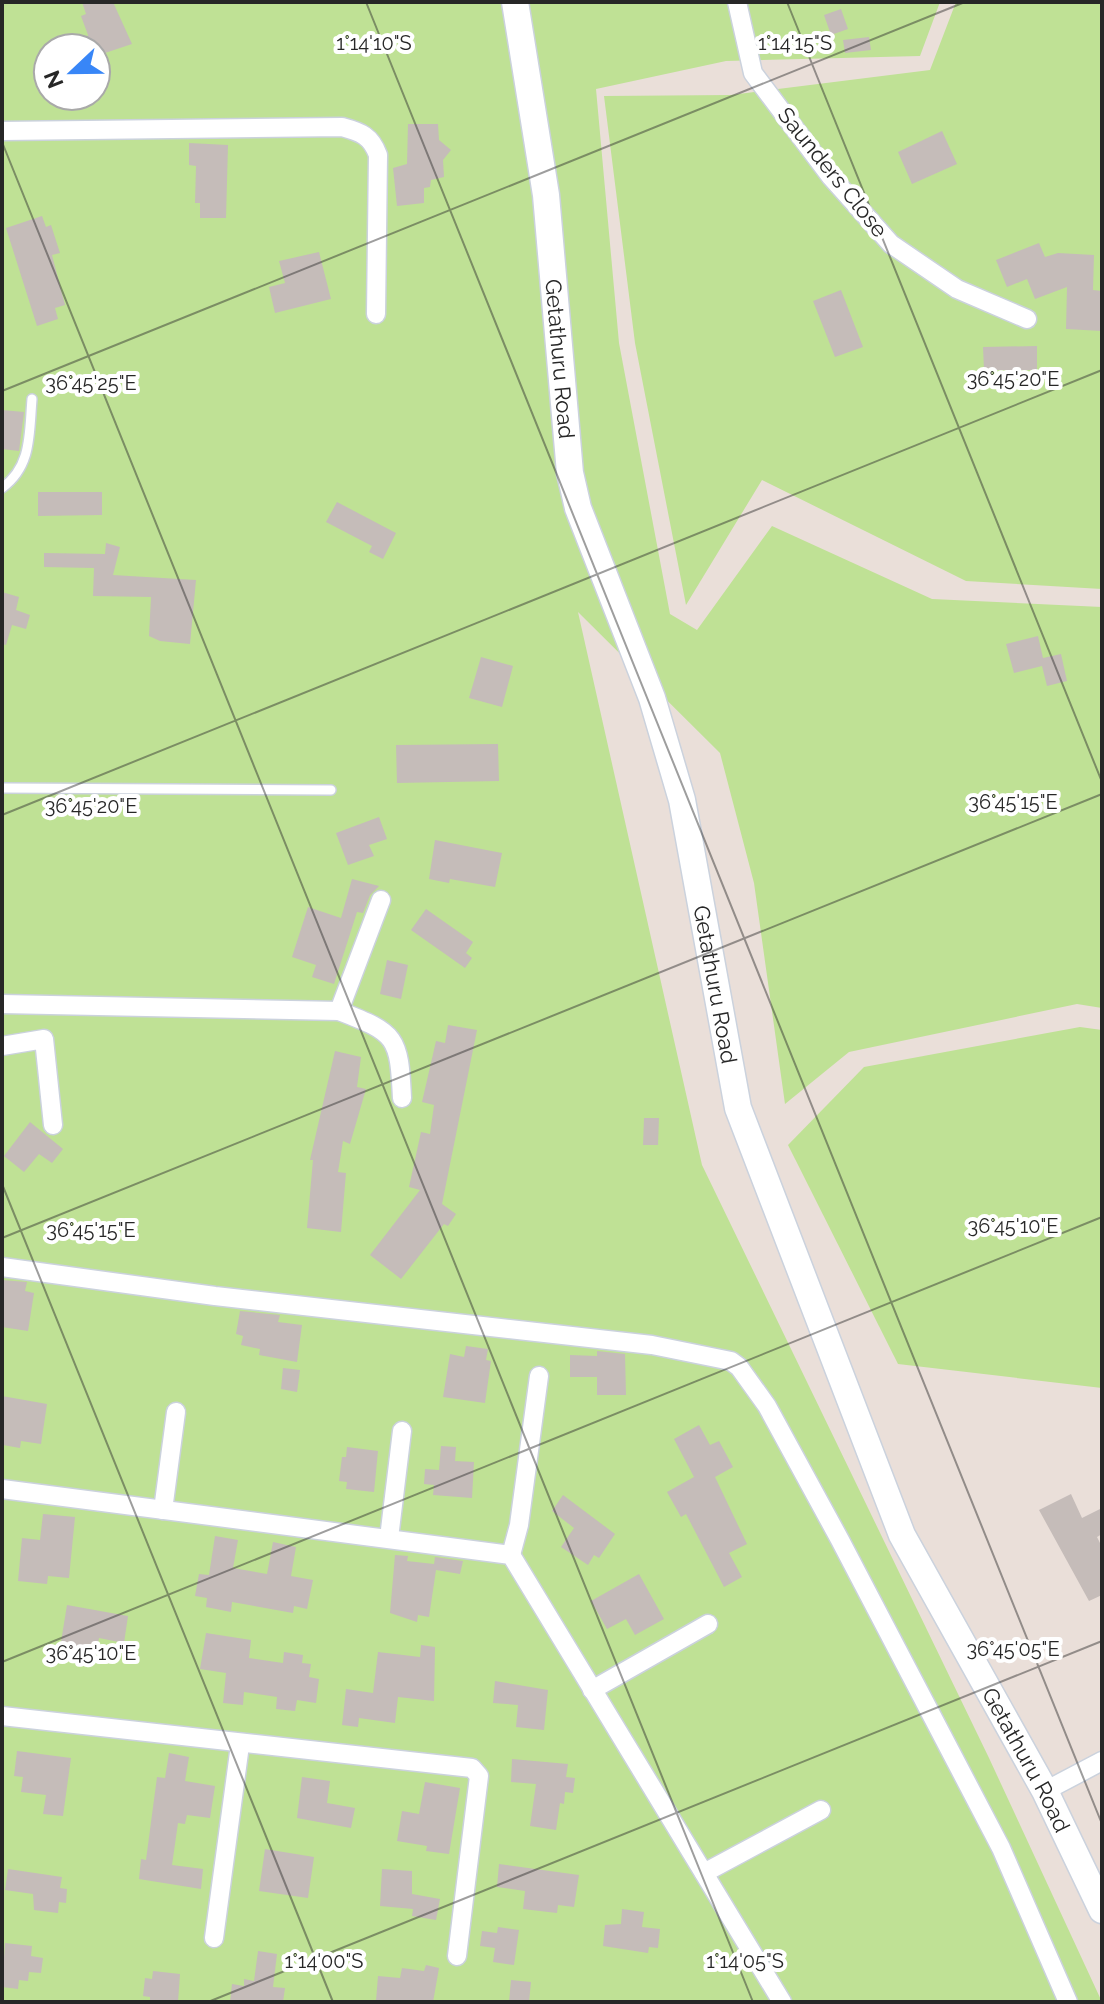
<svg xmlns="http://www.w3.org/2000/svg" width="1104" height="2004" font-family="Raleway,sans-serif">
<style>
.green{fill:#bfe195;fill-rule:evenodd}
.building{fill:#c5bcb9}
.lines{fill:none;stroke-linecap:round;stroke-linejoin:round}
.service-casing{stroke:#cbd2dd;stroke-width:12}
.minor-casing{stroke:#cbd2dd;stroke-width:21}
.secondary-casing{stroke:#cbd2dd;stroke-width:29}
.service{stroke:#fff;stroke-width:9}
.minor{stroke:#fff;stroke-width:18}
.secondary{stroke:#fff;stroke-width:26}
.ticks{fill:none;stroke:#272727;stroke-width:2;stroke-opacity:0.45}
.labels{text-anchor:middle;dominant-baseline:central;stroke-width:8;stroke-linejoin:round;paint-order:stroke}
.street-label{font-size:22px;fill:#272727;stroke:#fff}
.ticks-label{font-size:20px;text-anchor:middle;fill:#272727;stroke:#fff;stroke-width:8;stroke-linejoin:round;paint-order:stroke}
</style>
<rect width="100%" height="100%" fill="#eadfd9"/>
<g class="green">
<path d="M2,2H940L920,56L726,61L596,89L619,343L670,614L697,630L772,526L932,599L1102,607V1008L1077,1004L849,1052L785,1104L754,883L720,753L578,612L702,1165L989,1758L1102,2002H2ZM48,48H96V96H48Z"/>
<polygon points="956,2 1102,2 1102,589 966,581 762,480 686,605 635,343 604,96 731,95 930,70"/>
<polygon points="1080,1027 1102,1030 1102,1388 898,1364 788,1145 864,1067"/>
</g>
<g class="building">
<polygon points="82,2 113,2 132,44 96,56 96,48 84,44 88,35 81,16 86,14"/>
<polygon points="841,9 848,29 831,35 824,15"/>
<polygon points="869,37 871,50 845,53 843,40"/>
<polygon points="408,124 438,124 439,140 451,150 443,160 444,177 431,180 430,187 424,188 424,203 397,206 393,168 407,164"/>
<polygon points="942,131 957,164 912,184 898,152"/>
<polygon points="189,143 228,145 226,218 200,218 200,203 195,203 196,166 189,165"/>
<polygon points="42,216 46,227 51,225 60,253 52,255 65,305 55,308 58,319 37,326 6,228"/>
<polygon points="1039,243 1045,257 1058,253 1094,255 1093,290 1102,291 1102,331 1066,329 1067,287 1035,299 1027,279 1007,287 996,260"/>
<polygon points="319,252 331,299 275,313 269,287 285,283 279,261"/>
<polygon points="841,290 863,347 835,357 813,301"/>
<polygon points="1037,346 1037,370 984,370 983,347"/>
<polygon points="2,410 24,412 19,451 2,449"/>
<polygon points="38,492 102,492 102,515 38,516"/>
<polygon points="337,502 396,533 383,559 369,552 372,546 326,522"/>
<polygon points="106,543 120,547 113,575 196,580 190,644 160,641 149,636 151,597 93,596 94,568 44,567 44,553 105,554"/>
<polygon points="2,592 19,597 16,610 30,615 26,629 12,625 6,645 2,644"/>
<polygon points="1038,636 1043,658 1061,654 1067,681 1047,686 1042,666 1014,673 1006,644"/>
<polygon points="481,657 513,666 502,707 469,698"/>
<polygon points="498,744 499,781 397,783 396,745"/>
<polygon points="379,817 387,839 369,845 374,856 348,865 336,833"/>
<polygon points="435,840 502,853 495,887 450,879 449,883 429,879"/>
<polygon points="352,879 379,886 370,895 363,913 357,912 334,984 312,977 316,965 292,957 308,907 341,918"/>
<polygon points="426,909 473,942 466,953 472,958 465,968 411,930"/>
<polygon points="387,960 408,965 401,999 380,994"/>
<polygon points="448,1025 477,1030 442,1204 456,1214 448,1226 444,1224 401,1279 370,1255 420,1190 409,1187 421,1132 430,1134 434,1105 422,1102 436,1041 445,1043"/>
<polygon points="335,1051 361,1057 357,1087 366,1089 350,1144 343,1141 338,1172 346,1173 341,1232 307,1228 313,1160 310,1160"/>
<polygon points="644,1118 659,1118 658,1145 643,1145"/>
<polygon points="30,1122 63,1149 52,1163 39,1154 24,1172 4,1156"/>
<polygon points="2,1280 27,1282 25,1291 34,1293 28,1331 2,1327"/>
<polygon points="240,1311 280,1315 278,1322 302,1325 297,1362 259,1355 260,1349 241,1345 243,1336 236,1334"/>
<polygon points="466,1346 488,1349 486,1360 491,1361 485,1403 443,1397 450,1354 464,1357"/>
<polygon points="597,1351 625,1354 626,1395 597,1395 597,1377 570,1377 570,1355 597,1356"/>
<polygon points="283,1368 300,1370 297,1392 281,1389"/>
<polygon points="2,1396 47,1404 41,1444 21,1441 20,1448 3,1445"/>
<polygon points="699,1425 710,1445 719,1441 733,1467 715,1477 747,1544 729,1553 742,1577 724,1587 686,1514 681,1517 667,1492 694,1477 674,1439"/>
<polygon points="441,1446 456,1447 455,1461 474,1462 472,1498 433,1495 434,1485 424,1484 425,1469 439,1470"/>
<polygon points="347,1447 378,1451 374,1492 346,1489 347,1482 339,1481 342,1457 346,1457"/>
<polygon points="1071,1494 1082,1518 1102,1508 1102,1534 1097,1537 1102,1547 1102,1595 1089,1601 1039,1510"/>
<polygon points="563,1495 615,1534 599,1558 594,1555 588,1565 561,1547 574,1528 552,1511"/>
<polygon points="43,1514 75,1517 69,1578 48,1576 47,1584 18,1581 22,1538 40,1540"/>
<polygon points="215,1536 238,1540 233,1568 267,1574 273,1542 296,1547 291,1576 313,1580 307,1609 294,1606 293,1613 232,1602 231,1612 206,1607 207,1598 195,1596 199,1574 209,1575"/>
<polygon points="395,1555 408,1556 407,1561 434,1564 435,1557 463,1561 460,1574 436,1570 429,1617 418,1615 417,1622 390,1613"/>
<polygon points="639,1574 664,1619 635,1635 626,1619 607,1629 591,1601"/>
<polygon points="67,1605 128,1616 124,1643 99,1638 95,1660 59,1654"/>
<polygon points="206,1633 251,1640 249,1658 283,1663 284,1652 303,1655 302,1663 311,1664 309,1677 319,1679 316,1703 297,1700 295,1711 276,1709 277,1697 244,1692 243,1705 223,1703 226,1673 200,1669"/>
<polygon points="421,1645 435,1647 434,1701 398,1697 395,1723 359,1718 358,1727 342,1725 346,1689 373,1693 378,1652 420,1657"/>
<polygon points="495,1681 548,1690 544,1730 516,1727 518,1705 493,1703"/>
<polygon points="17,1751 71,1758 63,1816 43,1814 46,1795 21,1792 23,1777 14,1776"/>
<polygon points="169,1753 189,1757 185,1781 215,1786 210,1818 187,1815 185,1824 178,1823 172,1865 203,1869 201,1889 139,1879 141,1859 146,1860 157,1777 165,1778"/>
<polygon points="512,1759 568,1764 566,1777 575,1778 573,1793 565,1792 564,1804 560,1803 556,1830 530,1826 536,1784 511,1782"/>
<polygon points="302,1777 330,1781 327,1803 355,1808 351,1828 297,1818"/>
<polygon points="425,1782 460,1788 449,1854 426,1851 427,1846 397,1841 402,1811 419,1814"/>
<polygon points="265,1849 314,1857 308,1898 259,1891"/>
<polygon points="499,1864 579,1875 574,1907 558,1905 557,1913 523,1909 525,1891 497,1887"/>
<polygon points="8,1869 62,1877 60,1888 67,1889 66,1903 59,1902 58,1913 34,1910 33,1894 5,1890"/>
<polygon points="382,1869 412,1871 412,1894 440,1899 436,1920 412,1916 413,1909 380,1906"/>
<polygon points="622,1909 644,1912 642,1927 660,1929 658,1948 649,1947 648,1953 603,1946 605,1925 621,1924"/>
<polygon points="498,1927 519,1930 514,1965 493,1962 495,1948 480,1946 482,1931 497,1933"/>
<polygon points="5,1943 32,1946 31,1956 43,1958 41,1973 29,1972 28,1981 19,1980 18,1989 2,1987"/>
<polygon points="258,1951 277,1954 273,1987 285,1988 283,2002 230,2002 232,1984 244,1986 244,1979 254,1981"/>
<polygon points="426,1965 439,1968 433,2002 376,2001 378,1976 400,1978 402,1968 424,1971"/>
<polygon points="153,1971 180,1974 178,2002 150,2002 150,1997 143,1996 145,1978 152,1979"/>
<polygon points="511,1980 531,1982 529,2002 509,2002"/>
</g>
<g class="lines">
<g class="service-casing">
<g id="service">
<path d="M2,488C32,466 29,434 32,399"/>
<polyline points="2,788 331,790"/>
</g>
</g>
<g class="minor-casing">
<g id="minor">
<polyline points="737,2 753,73 831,177 891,244 957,289 1027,319"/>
<path d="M2,131L342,127C361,132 371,136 378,155L376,314"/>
<path d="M2,1004L339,1011C397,1033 399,1037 402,1098"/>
<polyline points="339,1011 381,900"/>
<polyline points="2,1046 44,1039 53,1125"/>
<polyline points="2,1267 215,1296 652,1345 731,1361 739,1367 767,1406 840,1540 1001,1848 1068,2002"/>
<polyline points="2,1489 511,1555 782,2002"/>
<polyline points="163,1510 176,1412"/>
<polyline points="389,1538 402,1431"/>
<polyline points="511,1555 519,1525 539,1376"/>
<polyline points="592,1690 708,1624"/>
<polyline points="2,1716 472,1768 479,1776 457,1956"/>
<polyline points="1045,1791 1102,1761"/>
<polyline points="704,1873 821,1810"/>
<polyline points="214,1938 240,1745"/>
</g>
</g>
<g class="secondary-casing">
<g id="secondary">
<path id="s1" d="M515,2L546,195L570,473L578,508L652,698L682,800L738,1108L902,1535L1045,1791L1102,1910"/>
</g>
</g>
<use href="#service" class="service"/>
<use href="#minor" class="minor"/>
<use href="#secondary" class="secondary"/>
</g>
<path class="ticks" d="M366,2L1102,1824M787,2L1102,782M2,142L753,2002M2,391L965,2M2,815L1102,370M2,1184L333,2002M2,1238L1102,794M2,1662L1102,1217M208,2002L1102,1641"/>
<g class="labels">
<g class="street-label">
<text transform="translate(833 172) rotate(51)">Saunders Close</text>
<text stroke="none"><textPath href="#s1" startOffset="360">Getathuru Road</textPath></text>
<text stroke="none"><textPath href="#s1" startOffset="1008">Getathuru Road</textPath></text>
<text stroke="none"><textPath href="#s1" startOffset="1848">Getathuru Road</textPath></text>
</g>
</g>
<g class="ticks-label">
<text x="374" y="50">1°14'10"S</text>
<text x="795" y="50">1°14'15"S</text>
<text x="1013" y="386">36°45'20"E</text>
<text x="91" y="390">36°45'25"E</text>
<text x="1013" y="809">36°45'15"E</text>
<text x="91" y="813">36°45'20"E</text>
<text x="1013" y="1233">36°45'10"E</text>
<text x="91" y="1237">36°45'15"E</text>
<text x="1013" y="1656">36°45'05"E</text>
<text x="91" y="1660">36°45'10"E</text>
<text x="324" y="1968">1°14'00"S</text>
<text x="745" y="1968">1°14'05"S</text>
</g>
<rect width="1104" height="2004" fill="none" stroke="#272727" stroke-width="8"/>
<g transform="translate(72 72) rotate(248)"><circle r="38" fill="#ffffff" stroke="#a9a9a9" stroke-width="2"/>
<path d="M0-6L14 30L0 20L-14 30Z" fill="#3886f7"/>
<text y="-12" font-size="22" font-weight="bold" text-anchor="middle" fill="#272727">N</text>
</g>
</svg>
